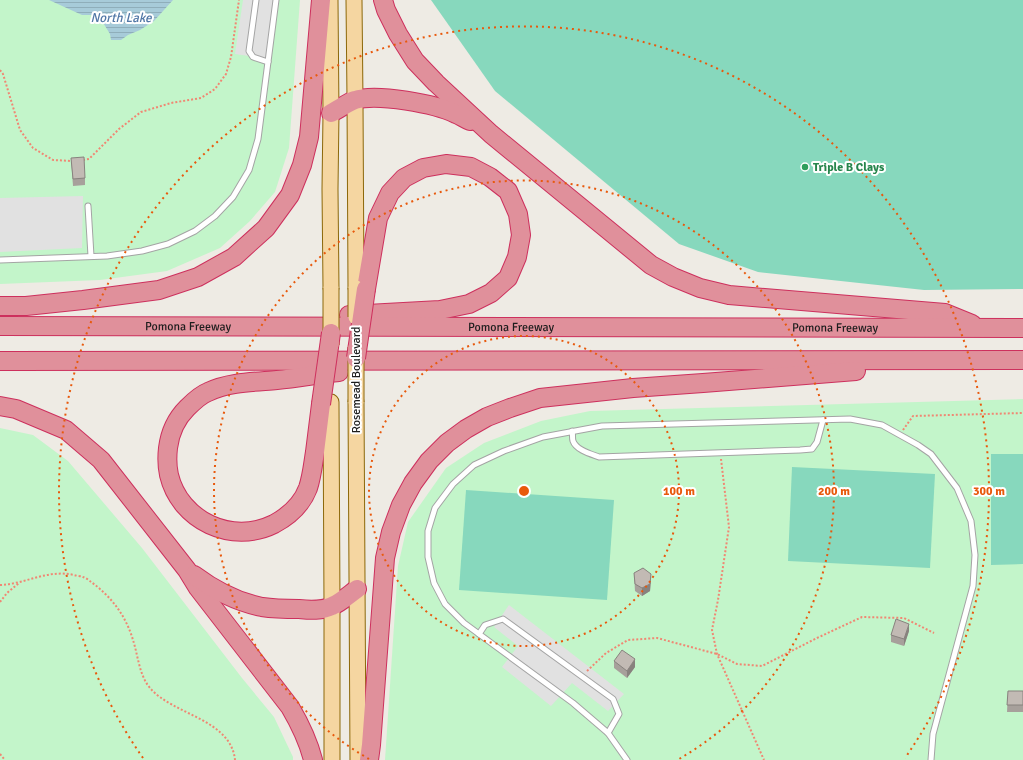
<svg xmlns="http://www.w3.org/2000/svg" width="1023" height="760" font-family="Signika,sans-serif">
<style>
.park{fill:#c3f5ca}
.pitch{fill:#87d8bd}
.parking{fill:#e1e1e1}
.water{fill:url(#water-rules)}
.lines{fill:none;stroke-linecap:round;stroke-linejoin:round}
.service-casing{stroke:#a4a4a4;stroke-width:7}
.primary-casing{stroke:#8c680a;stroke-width:17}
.motorway-casing{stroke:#cd305d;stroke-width:20}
.path{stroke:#f08773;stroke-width:2;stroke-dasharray:2 2;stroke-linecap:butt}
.service{stroke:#fff;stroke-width:5}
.primary{stroke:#f5d6a1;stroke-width:15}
.motorway{stroke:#e0909b;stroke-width:18}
.primary-bridge-casing{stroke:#8c680a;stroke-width:17;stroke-linecap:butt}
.motorway-bridge-casing{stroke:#cd305d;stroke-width:20;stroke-linecap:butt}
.primary-bridge{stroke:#f5d6a1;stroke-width:15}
.motorway-bridge{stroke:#e0909b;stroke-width:18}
.wall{fill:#a7a09b}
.shaded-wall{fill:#88827e}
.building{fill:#c2bab4;stroke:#88827e}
.ring{fill:none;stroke:#e8590c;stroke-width:2;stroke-dasharray:2 4}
.leisure-dot{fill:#2e9e5b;stroke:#fff;stroke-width:1.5}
.labels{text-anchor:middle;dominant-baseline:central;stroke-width:4;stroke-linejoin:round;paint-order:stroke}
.leisure-label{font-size:12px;font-weight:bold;fill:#27864d;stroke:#fff;text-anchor:start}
.street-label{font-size:12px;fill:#1d1d1d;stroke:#fff}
.water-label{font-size:13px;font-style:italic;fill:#5177a6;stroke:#fff}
.centre{fill:#e8590c;stroke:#fff;stroke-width:2}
.ring-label{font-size:12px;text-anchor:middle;font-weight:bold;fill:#e8590c;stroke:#fff;stroke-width:4;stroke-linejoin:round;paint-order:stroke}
</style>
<defs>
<pattern id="water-rules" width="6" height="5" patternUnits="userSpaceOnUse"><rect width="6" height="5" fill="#a7cbd9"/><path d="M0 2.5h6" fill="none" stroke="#8faeba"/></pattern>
</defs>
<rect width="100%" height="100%" fill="#eeebe4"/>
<g class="park">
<polygon points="0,0 300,0 289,148 275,192 250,221 220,248 167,271 100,280 0,284"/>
<polygon points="1023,399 1023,760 385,760 398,566 408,522 446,468 484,443 541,421 590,411"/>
<polygon points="0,428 33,435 68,461 142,548 242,678 274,717 293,757 293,760 0,760"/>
</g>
<g class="pitch">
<polygon points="431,0 1023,0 1023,289 924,290 758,272 679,244 495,91"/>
<polygon points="991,454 1023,454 1023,564 991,565"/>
<polygon points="792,467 935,474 930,568 788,561"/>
<polygon points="466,490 614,500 607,600 459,590"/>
</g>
<g class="parking">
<polygon points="243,0 279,0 271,59 235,54"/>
<polygon points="83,196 82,248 0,252 0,198"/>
<polygon points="509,605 624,694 608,711 572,683 551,706 502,667 518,646 494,627"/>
</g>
<polygon class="water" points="49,0 173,0 154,21 140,30 128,35 121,40 111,40 110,34 102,21 93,15 82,15"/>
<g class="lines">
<g class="service-casing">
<g id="service">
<polyline points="256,0 249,51 253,57 268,62"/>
<polyline points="88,206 91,256"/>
<polyline points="0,260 107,256 142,251 168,244 195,231 215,216 233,197 249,170 258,139 276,0"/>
<path d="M572,431C573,434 572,438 573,441C576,450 591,454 599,457L800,450L812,449L817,442L823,420"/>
<polyline points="479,634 485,625 503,619 613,699 619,714 608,733"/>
<polyline points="627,760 608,733 573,703 464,623 445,604 434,583 428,557 428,531 435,508 453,484 474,465 504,451 543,437 602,426 850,419 882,425 918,445 931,454 957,488 971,521 975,555 973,586 933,734 931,760"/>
</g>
</g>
<g class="primary-casing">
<g id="primary">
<polyline points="330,0 331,113 330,189 331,288"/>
<polyline points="354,0 355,100 356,288"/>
<polyline points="331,402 332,606 332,760"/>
<polyline points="356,402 357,578 358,760"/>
</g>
</g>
<g class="motorway-casing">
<g id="motorway">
<polyline points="383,0 386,10 398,34 415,61 436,83 491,134 651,265 673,277 700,288 729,295 945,313 972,324"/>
<path d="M331,113C338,110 348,102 355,100C377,93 436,104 456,114C461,116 465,119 470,121"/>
<polyline points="0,306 26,306 83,300 159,290 198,277 234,257 266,228 290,195 302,165 309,137 321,0"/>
<polyline points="349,315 440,310 469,304 491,293 508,278 517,257 521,235 518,214 508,191 490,177 471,167 446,164 423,168 404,178 390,193 378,218 366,289"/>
<path id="s1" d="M0,326L1023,328"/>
<polyline points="0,361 1023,360"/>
<path d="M321,404C319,420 317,436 315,452C313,464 312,476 308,488C302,504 289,516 274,524C232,545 180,521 169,475C167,466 167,457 168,448C170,432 176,419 187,408C193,402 200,395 208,392C229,382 254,382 277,380C298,378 319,374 339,372"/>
<path d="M0,406L16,409L66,430L101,460L187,570L198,588L290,707C300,724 308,740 313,760"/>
<path d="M194,575C214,590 237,602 262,607C275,609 287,609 299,609C310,610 322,611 332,606C340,603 350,594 357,589"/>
<polyline points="369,760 371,745 383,585 385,558 391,532 401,505 413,483 429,461 447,443 466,429 487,417 510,408 540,398 633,388 703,383 856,371"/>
</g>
</g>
<g class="path">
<polyline points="0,70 3,74 20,130 33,148 53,160 72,161"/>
<polyline points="83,160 89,159 119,129 141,112 171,103 201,98 215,89 226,74 231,57 239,0"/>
<polyline points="903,430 913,416 1023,413"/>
<polyline points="721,459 729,527 718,600 712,630 717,654 764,760"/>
<path d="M0,585C26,584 47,569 74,575C77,576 81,576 83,577C86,578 89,580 91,582C111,596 126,616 133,640C138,655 139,675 150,688C173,715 231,719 235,760"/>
<polyline points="0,602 7,593 19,583"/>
<polyline points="587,671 606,653 628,640 657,638 717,654 737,664 762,666 817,638 862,617 904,618 934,633"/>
<polyline points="0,754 5,760"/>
</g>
<use href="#service" class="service"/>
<use href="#primary" class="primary"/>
<use href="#motorway" class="motorway"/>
<g class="primary-bridge-casing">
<g id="primary-bridge">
<polyline points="331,288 331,345"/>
<polyline points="356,288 356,317"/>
<polyline points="356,347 356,402"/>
</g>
</g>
<g class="motorway-bridge-casing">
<g id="motorway-bridge">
<polyline points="356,358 366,289"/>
<polyline points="321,404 331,333"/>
</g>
</g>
<use href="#primary-bridge" class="primary-bridge"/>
<use href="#motorway-bridge" class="motorway-bridge"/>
</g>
<g class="wall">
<polygon points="71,158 85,178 85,185 73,186"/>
<polygon points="634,573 651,581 650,591 642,596 635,591"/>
<polygon points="909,631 904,646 891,642 891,635"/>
<polygon points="614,661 635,667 627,678 614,668"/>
<polygon points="1008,691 1023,691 1023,712 1007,712"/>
</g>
<g class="shaded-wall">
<polygon points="651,574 650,591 642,596 642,588"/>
<polygon points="909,624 909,631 904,646 904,639"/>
<polygon points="635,659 635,667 627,678 627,671"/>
</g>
<g class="building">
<polygon points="84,157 85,178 73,179 71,158"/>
<polygon points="643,568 651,574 650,584 642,588 635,584 634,573"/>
<polygon points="896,619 909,624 904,639 891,635"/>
<polygon points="622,650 635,659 627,671 614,661"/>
<polygon points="1008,691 1023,691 1023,705 1007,705"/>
</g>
<g class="ring">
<circle cx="524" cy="491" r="155"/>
<path d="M369 759A310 310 0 1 1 679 759"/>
<path d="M143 758A465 465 0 1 1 905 758"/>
</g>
<circle class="leisure-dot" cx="805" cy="167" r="4"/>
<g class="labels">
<g class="leisure-label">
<text x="813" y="167">Triple B Clays</text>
</g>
<g class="street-label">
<text stroke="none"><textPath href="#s1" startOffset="188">Pomona Freeway</textPath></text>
<text stroke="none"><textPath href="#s1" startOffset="511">Pomona Freeway</textPath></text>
<text stroke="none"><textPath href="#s1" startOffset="835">Pomona Freeway</textPath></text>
<text transform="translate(356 380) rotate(-90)">Rosemead Boulevard</text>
</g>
<g class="water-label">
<text x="121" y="18">North Lake</text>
</g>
</g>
<circle cx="524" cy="491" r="6" class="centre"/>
<g class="ring-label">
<text x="679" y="495">100 m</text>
<text x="834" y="495">200 m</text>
<text x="989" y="495">300 m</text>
</g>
</svg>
